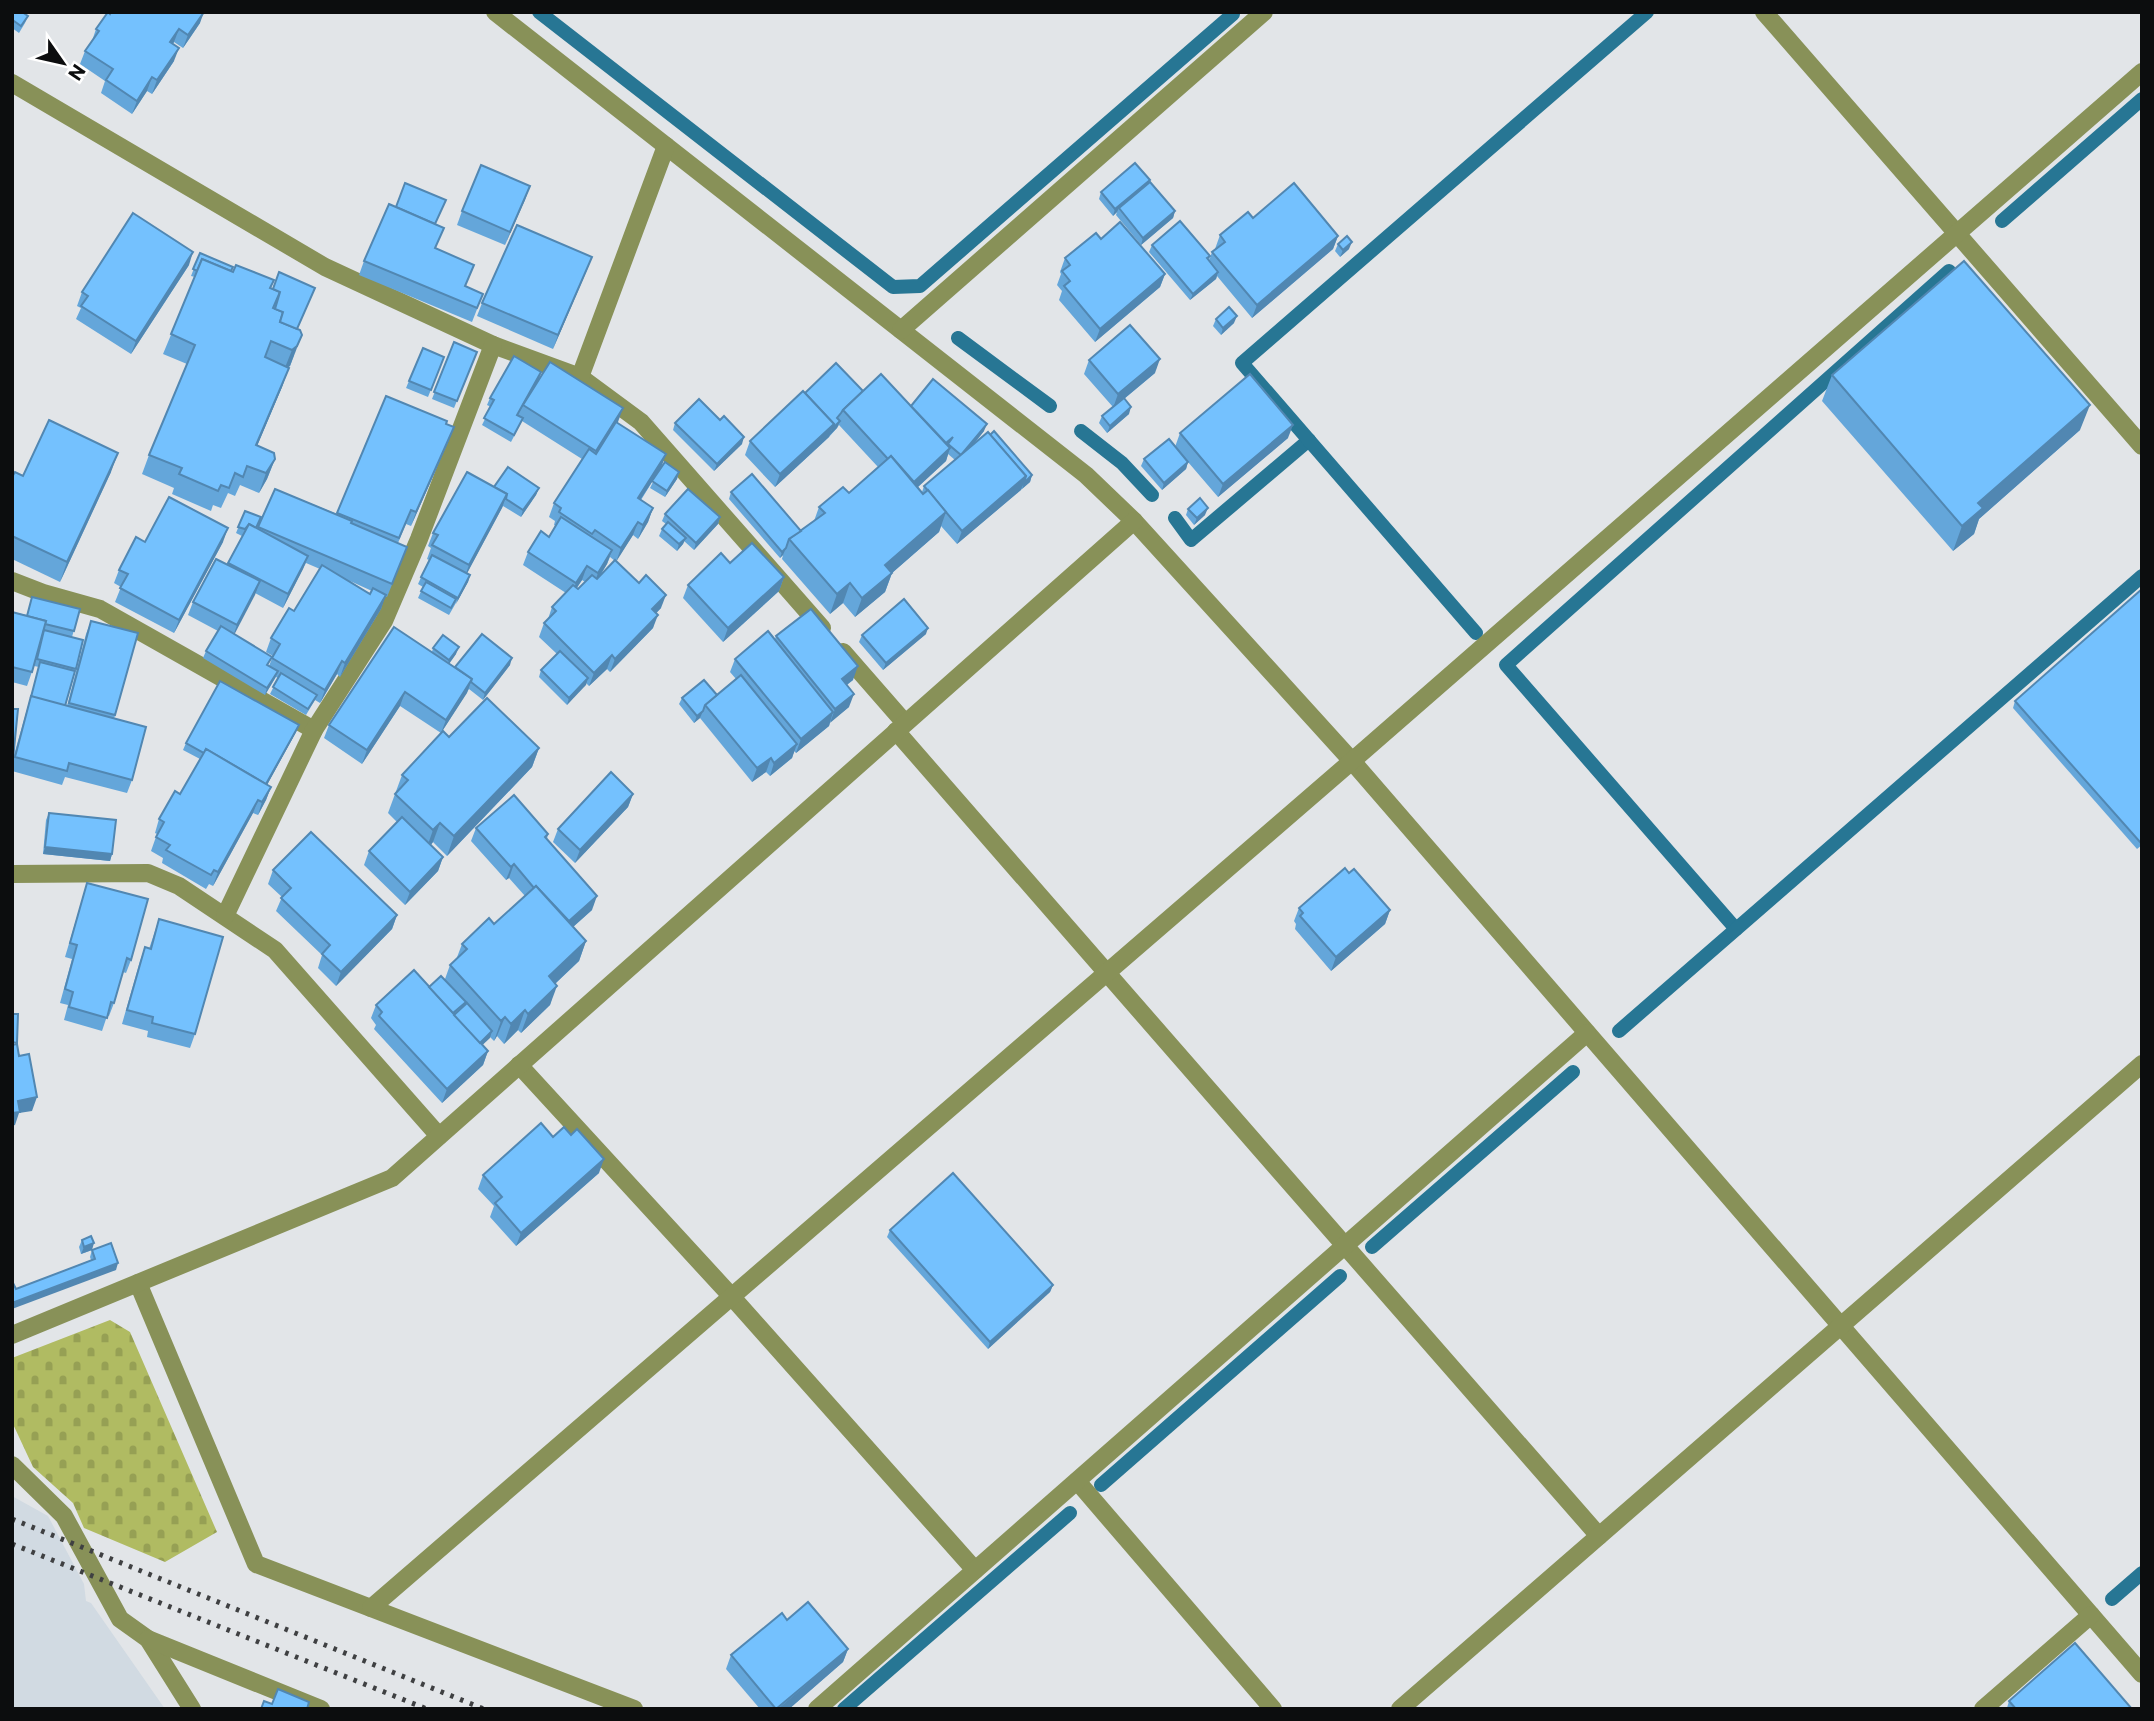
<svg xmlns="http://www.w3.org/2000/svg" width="2154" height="1721" font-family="Commissioner,sans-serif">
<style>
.built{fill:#d1dae2}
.cemetery{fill:url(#cemetery-stones)}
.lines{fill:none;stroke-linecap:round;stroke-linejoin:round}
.stream{stroke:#277694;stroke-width:14}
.minor{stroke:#889158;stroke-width:18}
.rail{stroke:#3f4042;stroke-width:5;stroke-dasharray:3.5 7;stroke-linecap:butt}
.wall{fill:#64a6da;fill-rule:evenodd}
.shaded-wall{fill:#5187b2}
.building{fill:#74c1fe;stroke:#5187b2;stroke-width:2}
</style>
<defs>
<pattern id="cemetery-stones" width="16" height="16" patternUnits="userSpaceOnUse" patternTransform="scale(1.75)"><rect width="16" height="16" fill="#b0bb62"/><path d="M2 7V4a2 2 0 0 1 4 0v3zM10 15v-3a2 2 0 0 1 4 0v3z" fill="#96a054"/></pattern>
</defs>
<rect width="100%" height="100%" fill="#e2e5e8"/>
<polygon class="built" points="12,1496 48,1516 84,1584 86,1601 91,1603 165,1709 12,1709"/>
<polygon class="cemetery" points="110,1320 130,1332 217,1532 165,1562 84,1528 73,1503 33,1467 12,1422 12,1358"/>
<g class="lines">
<g class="stream">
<polyline points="539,12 893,287 920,286 1233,14"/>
<polyline points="2002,221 2142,99"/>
<polyline points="958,338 1050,406"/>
<polyline points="1081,431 1122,463 1152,495"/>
<polyline points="1175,518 1191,540 1309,440"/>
<polyline points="1476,633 1242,363 1647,12"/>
<polyline points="1736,929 1506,665 1949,271"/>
<polyline points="1619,1031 2142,576"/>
<polyline points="1372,1247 1573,1072"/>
<polyline points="1101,1485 1340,1276"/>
<polyline points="2112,1599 2142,1573"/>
<polyline points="844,1709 1070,1513"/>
</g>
<g class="minor">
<polyline points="495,12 1086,475 1134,521 1352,761 2142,1674"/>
<polyline points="1764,12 2142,446"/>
<polyline points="12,83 325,267 493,345 580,377 641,422 822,628"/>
<polyline points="901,330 1264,12"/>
<polyline points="580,377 666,146"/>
<polyline points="12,581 43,593 100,609 314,730"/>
<polyline points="843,652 905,723"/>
<path d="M896,731C1129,1001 1365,1267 1599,1536"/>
<polyline points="12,874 148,873 179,886 275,950 439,1136"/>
<polyline points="225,916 314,730 384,621 419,539 493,345"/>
<polyline points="519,1065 732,1297 975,1570"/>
<polyline points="138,1283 256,1564 634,1709"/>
<polyline points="12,1335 392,1178 1134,521"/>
<polyline points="12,1465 64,1516 120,1619 148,1639 192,1709"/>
<polyline points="1077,1481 1273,1709"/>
<polyline points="371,1608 1352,761 2142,72"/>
<polyline points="148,1639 321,1709"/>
<polyline points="817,1709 1587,1033"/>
<polyline points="1400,1709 2142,1064"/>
<polyline points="1983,1709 2091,1615"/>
</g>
<g class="rail">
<polyline points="12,1519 484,1709"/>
<polyline points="12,1544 427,1709"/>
</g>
</g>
<g class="wall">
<polygon points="12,12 28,16 25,23 19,33 12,28"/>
<polygon points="110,14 200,23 183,48 174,42 173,44 174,61 152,94 147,91 132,114 101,93 105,81 80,64 85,51 92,41 96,29"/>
<polygon points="1148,183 1175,211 1173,218 1141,245 1116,215 1117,212 1113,216 1099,199 1101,192"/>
<polygon points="530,186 505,245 457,225 462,211"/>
<polygon points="1253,218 1338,236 1333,249 1252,318 1217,276 1216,279 1190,300 1149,252 1152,245 1210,256 1209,261 1212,252 1215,249 1220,235"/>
<polygon points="436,224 436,249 466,286 483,294 472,322 359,275 364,261"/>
<polygon points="1101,239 1165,274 1160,287 1095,342 1059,300 1062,291 1057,285 1061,274 1060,272 1065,258"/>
<polygon points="1338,244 1349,249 1340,257 1335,251"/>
<polygon points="200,253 231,271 271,288 297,329 294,355 290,366 288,367 282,387 257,446 275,459 267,479 259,493 240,485 235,496 228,493 221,508 213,505 211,511 172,494 174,488 142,474 149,455 187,364 163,354 195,277 191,276"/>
<polygon points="592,257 553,349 477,316 482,303"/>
<polygon points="189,265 131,354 76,319 81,308 77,306 82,292"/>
<polygon points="1216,319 1234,323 1221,335 1213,326"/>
<polygon points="454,342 477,352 454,408 432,399"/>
<polygon points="423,348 444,357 428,397 406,388"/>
<polygon points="1089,360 1155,373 1124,399 1129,414 1107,433 1099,423 1102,416 1113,407 1084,374"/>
<path d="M541,372L529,395L617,423L661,468L679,472L677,479L665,497L650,488L657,474L641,500L653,508L648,522L638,539L633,535L616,561L661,608L656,613L653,628L610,672L607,669L589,686L586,683L567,705L539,677L541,670L557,654L539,637L544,623L548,619L552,607L566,593L523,565L528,552L549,537L556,526L554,525L555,521L549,517L554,503L582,459L522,421L511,442L482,425L491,407L487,405L490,398ZM610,557L615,561L598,579L607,564ZM582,580L585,582L578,589L577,588Z"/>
<polygon points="1832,375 2080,430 1979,519 1974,534 1953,551 1822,401"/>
<path d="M863,391L911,406L984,431L974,444L1032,475L1030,482L957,544L941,526L939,532L892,573L885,592L855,617L843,603L830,614L782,559L783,555L780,558L729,499L731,492L801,531L814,521L819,507L849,493L878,467L839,425L837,428L829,437L775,487L745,455L750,441L805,393ZM948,454L955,460L924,486L922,492L918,487L946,461Z"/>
<path d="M386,396L446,424L449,440L411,526L406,524L398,543L402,560L387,597L385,596L381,609L340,677L337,674L320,703L315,700L306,715L270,694L278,678L276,677L265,695L203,658L206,651L218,631L188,615L193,602L227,564L242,536L236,533L245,511L258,528L275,489L337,514ZM306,563L320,569L294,611L271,638L266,652L273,656L269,666L234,634L255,593L283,608ZM350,581L372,591L370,594Z"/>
<polygon points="675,423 742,444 714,471 673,430"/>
<polygon points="1180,433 1288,438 1218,497 1188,462 1186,469 1162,490 1141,466 1144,459 1175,447"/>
<polygon points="111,472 60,582 12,559 12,477 23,476"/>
<polygon points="494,487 539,488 536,495 521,517 503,506 467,573 470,575 468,582 449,615 418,598 423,587 418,584 429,560 427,559 431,548 428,546 433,533"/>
<polygon points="1188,509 1205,515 1194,525 1186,515"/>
<polygon points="665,514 720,517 718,524 694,550 684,541 683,544 677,551 659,536 662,529 666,524 662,521"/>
<polygon points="145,542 223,542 174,633 115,602 121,587 114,583 119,570"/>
<polygon points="730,563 784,577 779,591 723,642 683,598 688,585"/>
<polygon points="2142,589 2142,845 2137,849 2013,708 2015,701"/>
<polygon points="32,597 80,609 72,637 83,640 65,706 67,706 86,634 91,621 138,633 114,719 132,780 127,793 65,777 62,785 12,771 14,755 39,667 34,666 27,686 12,682 12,612 27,615"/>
<polygon points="926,634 883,670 859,642 862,635"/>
<polygon points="776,636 853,680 847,685 849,707 830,722 829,726 796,753 794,751 792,758 770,776 766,772 752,782 700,718 694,723 679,704 682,698 717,695 736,679 730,672 735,659 775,639"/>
<polygon points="433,648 456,654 449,663 455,667 510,665 483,700 469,689 441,733 400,706 362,764 324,738 329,725 432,652"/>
<polygon points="296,732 267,785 271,787 266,800 258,815 253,813 213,886 209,884 206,889 162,863 163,858 151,851 157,834 155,833 159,819 180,794 200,759 183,750 186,743"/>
<polygon points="449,737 539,748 532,767 447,856 433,842 431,845 443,857 438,871 405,905 364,865 369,851 397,822 388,813 402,775"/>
<polygon points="633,794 628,807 575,863 553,842 558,829"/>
<polygon points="49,813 112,854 110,861 43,854 46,820"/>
<polygon points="476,828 548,834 547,839 592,910 573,927 586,941 579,961 556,983 550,1005 521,1033 518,1030 504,1044 497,1036 494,1041 490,1037 482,1045 488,1051 483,1065 442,1103 374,1029 376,1025 371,1018 376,1005 429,987 445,979 450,965 456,960 462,944 494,924 525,896 509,878 506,880 471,841"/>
<polygon points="273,870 397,915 392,929 336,986 318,968 322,955 276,911 282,897 268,884"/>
<polygon points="1349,873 1390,910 1385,924 1331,971 1295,929 1296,924 1294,921 1299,908"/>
<polygon points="87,883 131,960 126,973 123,972 114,1003 109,1016 107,1016 102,1031 64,1020 68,1005 60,1003 72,959 65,957"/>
<polygon points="159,919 195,1034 190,1048 147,1037 148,1031 122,1024 140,961 145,947 149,949"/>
<polygon points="553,1137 599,1173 516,1246 490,1217 494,1206 478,1189 483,1175"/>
<polygon points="890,1230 1053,1285 1050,1292 988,1349 887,1237"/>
<polygon points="82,1240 92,1250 81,1254 79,1247"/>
<polygon points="92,1250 116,1270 16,1289 91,1260 90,1257"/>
<polygon points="787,1620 848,1649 843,1662 789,1709 760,1709 726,1669 731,1655"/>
<polygon points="2009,1701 2132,1709 2008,1709 2007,1708"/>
</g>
<g class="shaded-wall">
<polygon points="204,12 200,23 183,48 188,35"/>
<polygon points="179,29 174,42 165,55 170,42"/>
<polygon points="179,48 174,61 152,94 157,80"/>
<polygon points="152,77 147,91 132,114 137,101"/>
<polygon points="1150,180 1147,187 1119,208 1117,212 1113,216 1115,209"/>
<polygon points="530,186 525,200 505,245 510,232"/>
<polygon points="1175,211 1173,218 1141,245 1143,238"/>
<polygon points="1338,236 1333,249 1252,318 1257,305"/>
<polygon points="1352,242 1349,249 1340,257 1343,250"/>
<polygon points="193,252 189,265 131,354 136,341"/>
<polygon points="592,257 587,270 553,349 558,335"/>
<polygon points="1218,272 1216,279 1190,300 1193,294"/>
<polygon points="1165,274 1160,287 1095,342 1100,329"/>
<polygon points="1237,316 1234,323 1221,335 1223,328"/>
<polygon points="302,335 290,366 284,370 292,350"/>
<polygon points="1160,359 1155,373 1113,408 1118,394"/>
<polygon points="289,368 282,387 249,465 256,445"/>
<polygon points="541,372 539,379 514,421 517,415"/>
<polygon points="2090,405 2080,430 1979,519 1974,534 1953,551 1962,526 1978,503"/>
<polygon points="1131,407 1129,414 1107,433 1110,426"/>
<polygon points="623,408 618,422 591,465 596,451"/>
<polygon points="840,421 837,428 829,436 832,429"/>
<polygon points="834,424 829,437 775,487 780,474"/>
<polygon points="987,424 984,431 958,463 961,456"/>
<polygon points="1293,425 1288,438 1218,497 1223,484"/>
<polygon points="454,427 449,440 411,526 416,512"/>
<polygon points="744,437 742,444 714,471 717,464"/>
<polygon points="950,448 946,461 907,497 912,484"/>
<polygon points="118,453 111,472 60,582 67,562"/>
<polygon points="666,454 661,468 633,511 638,498"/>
<polygon points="275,459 267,479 259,493 266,473"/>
<polygon points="1188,462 1186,469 1162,490 1164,483"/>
<polygon points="679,472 677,479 665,497 667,491"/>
<polygon points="1032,475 1030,482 1022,489 1024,483"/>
<polygon points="1026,476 1021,490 957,544 962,531"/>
<polygon points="539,488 536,495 521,517 523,510"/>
<polygon points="507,494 502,508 464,579 469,565"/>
<polygon points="653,508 648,522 638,539 643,525"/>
<polygon points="1208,508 1205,515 1194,525 1197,518"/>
<polygon points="946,512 939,532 892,573 885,592 855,617 862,598 885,565"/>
<polygon points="720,517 718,524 694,550 696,543"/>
<polygon points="638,522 633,535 616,562 621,548"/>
<polygon points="228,528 223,542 174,633 179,620"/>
<polygon points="686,538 683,544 677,551 679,544"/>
<polygon points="786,548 783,555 780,558 782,552"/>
<polygon points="612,550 607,564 593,587 598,573"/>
<polygon points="308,556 303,569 283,608 288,594"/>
<polygon points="587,566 582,580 571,596 576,583"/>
<polygon points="470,575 468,582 456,604 458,598"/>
<polygon points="784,577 779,591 723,642 728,628"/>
<polygon points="260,581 255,595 232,639 237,625"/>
<polygon points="850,583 843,603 830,614 837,594"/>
<polygon points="386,595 381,609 340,677 345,663"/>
<polygon points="666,595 661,608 647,623 652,609"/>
<polygon points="658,615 653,628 610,672 615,659"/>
<polygon points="928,628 926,634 883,670 886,663"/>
<polygon points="459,647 456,654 447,667 449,660"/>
<polygon points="612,655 607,669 589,686 594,673"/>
<polygon points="512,658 510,665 483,700 485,693"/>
<polygon points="342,661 337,674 320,703 325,690"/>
<polygon points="858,666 853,680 837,692 842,679"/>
<polygon points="278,671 275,678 265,695 267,688"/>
<polygon points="588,678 586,685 567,705 569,698"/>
<polygon points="472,679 467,693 441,733 446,720"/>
<polygon points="405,692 400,706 362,764 367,750"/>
<polygon points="854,694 849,707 830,723 835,709"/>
<polygon points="703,711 700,718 694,723 697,716"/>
<polygon points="833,712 829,726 796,753 801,739"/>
<polygon points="299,725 296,732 262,794 265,787"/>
<polygon points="797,744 792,758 770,776 774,763"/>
<polygon points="539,748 532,767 447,856 454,836"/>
<polygon points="771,758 766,772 752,782 757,768"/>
<polygon points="271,787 266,800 258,815 262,802"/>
<polygon points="633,794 628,807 575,863 580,850"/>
<polygon points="258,800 253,813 213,886 218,872"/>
<polygon points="440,823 433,842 426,850 433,830"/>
<polygon points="45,847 112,854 110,861 43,854"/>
<polygon points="443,857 438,871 405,905 410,892"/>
<polygon points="514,864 509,878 506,880 511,867"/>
<polygon points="597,896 592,910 564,935 569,921"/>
<polygon points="1390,910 1385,924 1331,971 1336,957"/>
<polygon points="397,915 392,929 336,986 341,972"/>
<polygon points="586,941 579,961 542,996 549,976"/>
<polygon points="557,986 550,1005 521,1033 528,1014"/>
<polygon points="525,1010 518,1030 504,1044 511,1024"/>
<polygon points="505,1017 497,1036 494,1041 501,1021"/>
<polygon points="492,1031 490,1038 475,1052 478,1045"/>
<polygon points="488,1051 483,1065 442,1103 447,1089"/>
<polygon points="37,1097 32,1111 19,1113 15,1125 12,1126 12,1113 18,1101"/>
<polygon points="604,1159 599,1173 516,1246 521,1233"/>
<polygon points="94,1243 92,1250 81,1254 84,1247"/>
<polygon points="118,1263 116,1270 12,1309 12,1303"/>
<polygon points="1053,1285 1050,1292 988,1349 990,1342"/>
<polygon points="848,1649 843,1662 789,1709 778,1709"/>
</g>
<g class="building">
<polygon points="12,12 22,12 28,16 21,26 14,21 12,23"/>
<polygon points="108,12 110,14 111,12 204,12 188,35 179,29 170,42 179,48 157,80 152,77 137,101 106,80 113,69 85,51 99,31 96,29"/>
<polygon points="1135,163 1150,180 1115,209 1101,192"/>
<polygon points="481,165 530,186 510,232 462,211"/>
<polygon points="1150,182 1175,211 1143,238 1119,208"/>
<polygon points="405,183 446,200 435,224 396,207"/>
<polygon points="1294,183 1338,236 1257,305 1212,252 1225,242 1220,235 1248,212 1253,218"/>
<polygon points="389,204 444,228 435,248 474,265 465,286 483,294 477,308 364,261"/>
<polygon points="133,213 193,252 136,341 81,306 88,296 82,292"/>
<polygon points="1180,221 1210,256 1207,258 1218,272 1193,294 1152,245"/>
<polygon points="1120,222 1165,274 1100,329 1064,286 1070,281 1062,271 1070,265 1065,258 1096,233 1101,239"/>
<polygon points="517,225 592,257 558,335 482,303"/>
<polygon points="1347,236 1352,242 1343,250 1338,244"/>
<polygon points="200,253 233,267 231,271 202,259 197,271 193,269"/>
<polygon points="202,259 233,272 236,265 274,280 270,288 280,292 273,308 283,312 280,322 300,330 302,335 297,346 292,350 271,341 265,357 289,368 256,445 274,453 275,459 266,473 247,466 243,477 235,473 229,488 221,485 218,491 179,474 182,468 149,455 195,345 171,334"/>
<polygon points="1964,261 2090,405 1978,503 1983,508 1962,526 1832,375"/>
<polygon points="279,272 315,288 297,329 280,322 283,312 275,309 280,292 273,289"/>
<polygon points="1229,307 1237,316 1223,328 1216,319"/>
<polygon points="1130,325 1160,359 1118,394 1089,360"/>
<polygon points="454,342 477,352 457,401 434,392"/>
<polygon points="423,348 444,357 431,390 409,381"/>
<polygon points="514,356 541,372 517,415 523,418 514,435 484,418 494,400 490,398"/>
<polygon points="550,362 623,408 596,451 523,405"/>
<polygon points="836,363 863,391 843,410 841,413 837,418 840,421 832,429 834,424 805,393"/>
<polygon points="881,374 950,448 914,482 891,456 888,459 843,410"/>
<polygon points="1250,374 1293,425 1223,484 1180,433"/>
<polygon points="933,379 987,424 961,455 948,444 953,437 946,443 911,406"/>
<polygon points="803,391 834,424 780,474 750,441"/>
<polygon points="386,396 447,421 446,424 454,427 416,512 411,510 399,538 337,513"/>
<polygon points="1124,398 1131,407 1110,426 1102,416"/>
<polygon points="699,399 720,420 724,416 744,437 717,464 675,423"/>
<polygon points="49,420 118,453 67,562 12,536 12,477 15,472 23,476"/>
<polygon points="616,422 666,454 638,498 653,508 643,525 638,522 621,548 595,530 592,534 559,512 561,508 554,503 589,449 596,454"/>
<polygon points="994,431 1032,475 1024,483 1026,476 990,435"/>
<polygon points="988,432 1026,476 962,531 924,486"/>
<polygon points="1169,439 1188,462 1164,483 1144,459"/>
<polygon points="891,456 923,494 928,490 946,512 885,565 892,573 862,598 850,583 837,594 789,539 825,513 819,507 843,487 849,493"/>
<polygon points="665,462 679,472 667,491 652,481"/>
<polygon points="508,467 539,488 523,510 506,499 507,494 494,487"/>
<polygon points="467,472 507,494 469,565 432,545 438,535 433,533"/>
<polygon points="752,474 801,531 789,539 786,548 782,552 731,492"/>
<polygon points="275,489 352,521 351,523 407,547 392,584 258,527"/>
<polygon points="688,489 720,517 696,543 665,514"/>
<polygon points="169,497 228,528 179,620 120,588 128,574 119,570 136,537 145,542"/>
<polygon points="1200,498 1208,508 1197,518 1188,509"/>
<polygon points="245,511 261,517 256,528 249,524 245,529 238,527"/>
<polygon points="561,517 612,550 598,573 587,566 576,583 528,552 541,531 549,537"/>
<polygon points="668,522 686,538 679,544 662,529"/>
<polygon points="249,524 308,556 288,594 228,563"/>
<polygon points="752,543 784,577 728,628 688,585 721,553 730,563"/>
<polygon points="432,555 470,575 458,598 421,577"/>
<polygon points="216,559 260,581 237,625 193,602"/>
<polygon points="615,560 639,583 646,575 666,595 652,609 658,615 615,659 612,655 594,673 544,623 556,611 552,607 573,585 578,589 592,575 597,579"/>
<polygon points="322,565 370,594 373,588 386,595 345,663 342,661 325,690 272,658 280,644 271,638 289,608 294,611"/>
<polygon points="426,582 456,599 451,608 421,591"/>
<polygon points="2142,589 2142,841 2140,842 2015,701"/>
<polygon points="32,597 80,609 74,631 45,624 46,621 27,616"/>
<polygon points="904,599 928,628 886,663 862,635"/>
<polygon points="811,609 858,666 842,679 854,694 835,709 776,636"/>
<polygon points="12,612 46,621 32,672 12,667"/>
<polygon points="91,621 138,633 115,715 69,703"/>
<polygon points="221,626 272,657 267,665 278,671 267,688 206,651"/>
<polygon points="394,627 472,679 446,720 405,692 367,750 329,725"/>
<polygon points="44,630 83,640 76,669 37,659"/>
<polygon points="768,631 833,712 801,739 735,659"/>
<polygon points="482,634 512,658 485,693 471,682 472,679 455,667"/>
<polygon points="443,635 459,647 449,660 433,648"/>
<polygon points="560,651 588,678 569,698 541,670"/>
<polygon points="40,662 75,671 65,706 31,697"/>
<polygon points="281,673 317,695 308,709 273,687"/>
<polygon points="741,675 797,744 774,763 771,758 757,768 705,705"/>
<polygon points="704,680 717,695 705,705 703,711 697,716 682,698"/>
<polygon points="220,681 299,725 266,784 206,749 204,753 186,743"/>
<polygon points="31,696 146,727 132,780 69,763 67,771 15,757"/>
<polygon points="487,698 539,748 454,836 440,823 433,830 395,794 408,780 402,775 443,731 449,737"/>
<polygon points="12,709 18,709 12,769"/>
<polygon points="206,749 271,787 262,802 258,800 218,872 214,870 211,875 166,850 170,845 156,837 164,822 159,819 175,791 180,794"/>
<polygon points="611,772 633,794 580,850 558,829"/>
<polygon points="514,795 548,834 545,837 597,896 569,921 536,886 534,888 514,864 511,867 476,828"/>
<polygon points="49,813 116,820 112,854 45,847"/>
<polygon points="402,817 443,857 410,892 369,851"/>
<polygon points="311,832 397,915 341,972 322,954 330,945 281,898 291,888 273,870"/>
<polygon points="1345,868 1349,873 1354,869 1390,910 1336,957 1300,916 1303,913 1299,908"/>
<polygon points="87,883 148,899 131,960 127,958 114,1003 111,1002 107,1018 69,1007 73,992 65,989 77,945 70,943"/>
<polygon points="536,886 586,941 549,976 557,986 528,1014 525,1010 511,1024 505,1017 501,1021 450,965 467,949 462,944 489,918 494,924"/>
<polygon points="159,919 223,937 195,1034 152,1023 153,1017 127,1010 145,947 151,949"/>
<polygon points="414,970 488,1051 447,1089 379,1016 382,1012 376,1005"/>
<polygon points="441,976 466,1002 453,1013 429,987"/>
<polygon points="467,1003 492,1031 480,1043 454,1015"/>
<polygon points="12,1014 18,1014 17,1043 12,1042"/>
<polygon points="17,1044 19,1056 29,1054 37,1097 18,1101 20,1112 12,1113 12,1045"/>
<polygon points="541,1123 553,1137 564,1127 571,1135 577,1129 604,1159 521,1233 495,1203 502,1197 483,1175"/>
<polygon points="953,1173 1053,1285 990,1342 890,1230"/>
<polygon points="91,1236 94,1243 84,1247 82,1240"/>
<polygon points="111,1243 118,1263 12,1303 12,1283 13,1283 16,1289 95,1259 92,1250"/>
<polygon points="808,1602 848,1649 776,1709 731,1655 782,1613 787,1620"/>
<polygon points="2075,1643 2132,1709 2016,1709 2009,1701"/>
<polygon points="278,1689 309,1702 307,1709 261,1709 264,1701 272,1704"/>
</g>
<rect width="2154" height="1721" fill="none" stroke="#0c0d0e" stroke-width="28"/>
<g transform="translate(63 63) rotate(124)" stroke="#ffffff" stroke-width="5" paint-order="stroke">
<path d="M0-5L12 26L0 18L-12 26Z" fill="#0c0d0e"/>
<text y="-10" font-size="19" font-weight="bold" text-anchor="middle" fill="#0c0d0e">N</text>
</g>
</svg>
